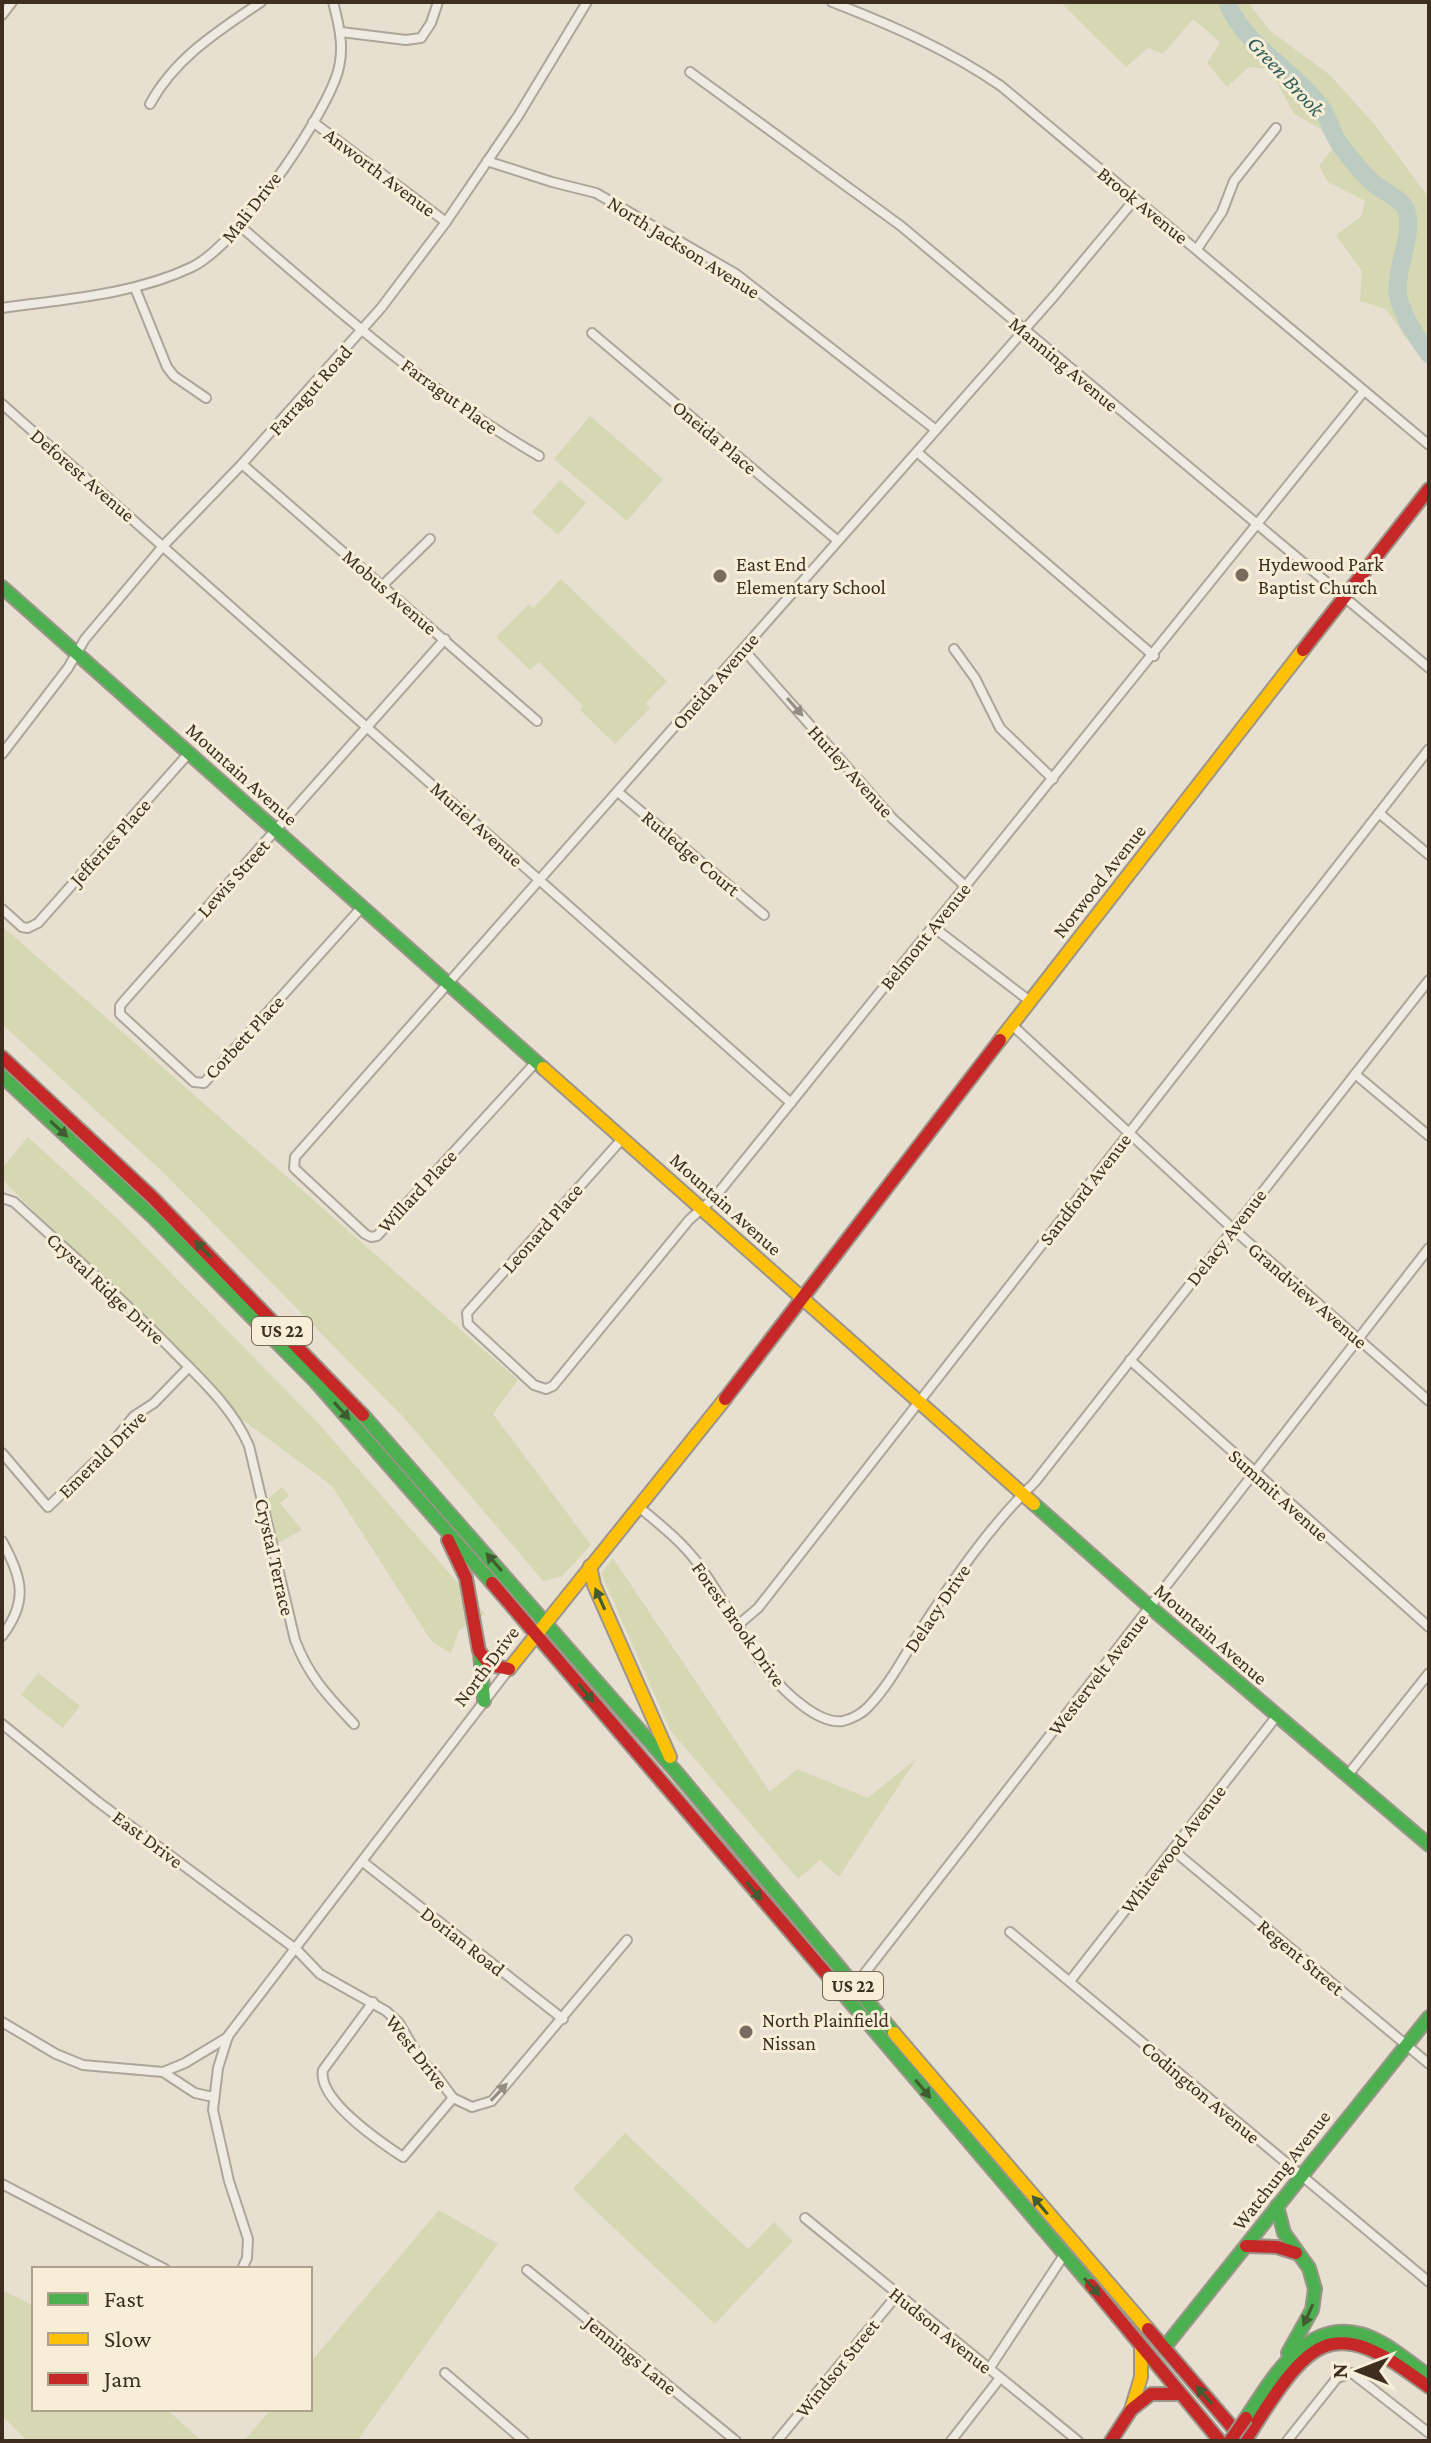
<svg xmlns="http://www.w3.org/2000/svg" width="1431" height="2443" font-family="'Crimson Pro',serif">
<style>
.green{fill:#d6d7b3}
.lines{fill:none;stroke-linecap:round;stroke-linejoin:round}
.river{stroke:#bcccc2;stroke-width:18}
.street-casing{stroke:#ada599;stroke-width:12}
.fast-casing{stroke:#9c958a;stroke-width:16}
.slow-casing{stroke:#9c958a;stroke-width:16}
.jam-casing{stroke:#9c958a;stroke-width:16}
.street{stroke:#efebe3;stroke-width:8}
.fast{stroke:#4caf50;stroke-width:12}
.slow{stroke:#ffc107;stroke-width:12}
.jam{stroke:#c62828;stroke-width:12}
.jam-bridge-casing{stroke:#9c958a;stroke-width:16;stroke-linecap:butt}
.jam-bridge{stroke:#c62828;stroke-width:12}
.oneway{fill:#968c82}
.oneway2{fill:#425b31}
.poi-dot{fill:#786c5e;stroke:#f7eed8;stroke-width:3}
.labels{text-anchor:middle;dominant-baseline:central;stroke-width:6;stroke-linejoin:round;paint-order:stroke}
.shield{fill:#f7eed8;stroke:#756857;stroke-width:2}
.shield-label{font-size:18px;font-weight:bold;fill:#3d2e20}
.street-label{font-size:20px;fill:#3d2e20;stroke:#f7eed8}
.poi-label{font-size:20px;fill:#3d2e20;stroke:#f7eed8;text-anchor:start}
.water-label{font-size:22px;font-style:italic;fill:#2f5d5a;stroke:#f7eed8}
</style>
<rect width="100%" height="100%" fill="#e7e0d1"/>
<g class="green">
<polygon points="1060,2 1248,2 1269,30 1330,75 1375,125 1429,198 1429,316 1426,337 1406,338 1386,309 1360,301 1362,271 1336,235 1361,217 1365,201 1328,182 1319,166 1333,148 1321,129 1294,114 1270,69 1249,67 1227,87 1207,63 1220,42 1193,19 1163,54 1148,48 1126,67"/>
<polygon points="590,416 663,479 627,521 554,459"/>
<polygon points="560,480 586,503 558,535 532,512"/>
<polygon points="561,579 667,681 646,703 650,708 615,744 580,710 583,706 539,662 530,670 496,637 529,604 533,608"/>
<polygon points="2,926 518,1380 493,1414 591,1545 562,1576 543,1581 406,1420 165,1174 2,1024"/>
<polygon points="28,1137 120,1221 318,1423 485,1614 459,1630 451,1653 432,1642 332,1486 236,1415 2,1179 2,1168"/>
<polygon points="282,1487 289,1496 280,1503 302,1530 278,1543 266,1501"/>
<polygon points="613,1558 770,1792 797,1769 868,1798 917,1758 839,1877 820,1860 798,1879 670,1730 601,1573"/>
<polygon points="38,1673 80,1706 63,1728 21,1695"/>
<polygon points="625,2133 748,2249 774,2222 793,2241 715,2324 573,2189"/>
<polygon points="439,2210 498,2244 357,2441 244,2441 271,2409 310,2409 310,2363"/>
<polygon points="2,2290 34,2306 34,2409 166,2409 202,2441 27,2441 2,2415"/>
</g>
<g class="lines">
<path class="river" d="M1227,2C1246,49 1295,70 1323,110C1329,120 1332,133 1339,143C1348,155 1359,170 1370,180C1379,190 1396,195 1404,206C1418,228 1394,268 1398,295C1402,316 1417,338 1429,354"/>
<g class="street-casing">
<g id="street">
<path d="M832,2C891,25 949,50 1001,86L1429,445"/>
<polyline points="2,15 12,2"/>
<polyline points="341,32 406,40 421,38 431,23 438,2"/>
<polyline points="690,72 901,226 1429,668"/>
<path d="M150,104C175,58 218,31 261,2"/>
<polyline points="313,122 446,222"/>
<polyline points="487,161 552,182 596,193 736,274 936,430"/>
<path d="M240,226C335,308 430,393 539,456"/>
<polyline points="1197,249 1222,212 1234,181 1276,128"/>
<polyline points="135,288 167,367 174,376 206,398"/>
<path d="M2,308C66,299 133,295 192,267C237,245 317,127 335,80C346,53 340,28 333,2"/>
<polyline points="592,333 838,541"/>
<polyline points="2,404 791,1103"/>
<polyline points="917,452 1154,656"/>
<polyline points="242,464 537,721"/>
<polyline points="382,586 430,539"/>
<polyline points="743,649 892,818 965,886"/>
<polyline points="954,649 975,678 1000,728 1053,779"/>
<polyline points="2,754 68,668 85,639 164,545 242,464 381,308 446,222 518,116 587,2"/>
<polyline points="618,792 764,915"/>
<polyline points="1379,813 1429,855"/>
<polyline points="362,907 204,1083 194,1082 120,1014 120,1006 124,1001 445,639"/>
<polyline points="2,909 22,927 28,928 38,923 189,753"/>
<polyline points="932,926 1031,1002"/>
<polyline points="1012,1025 1232,1228 1429,1401"/>
<polyline points="536,1062 377,1236 371,1237 365,1234 294,1168 295,1157 1055,295 1135,199"/>
<polyline points="1355,1074 1429,1136"/>
<path d="M622,1139L467,1313L468,1324L534,1385L546,1389L553,1386L689,1220L715,1197C932,929 1148,660 1364,391"/>
<path d="M2,1198L14,1202C71,1254 128,1304 181,1359C208,1386 234,1411 249,1446L295,1640C309,1677 328,1696 354,1724"/>
<polyline points="1130,1360 1429,1627"/>
<polyline points="2,1453 48,1507 103,1454 134,1416 154,1403 189,1367"/>
<path d="M639,1507C659,1524 680,1540 696,1561C723,1597 742,1638 769,1673C784,1691 818,1725 843,1721C852,1719 863,1713 869,1706C890,1684 904,1656 920,1631C954,1578 990,1526 1035,1482L1429,980"/>
<path d="M2,1541C22,1577 29,1601 2,1636"/>
<polyline points="738,1625 758,1608 1429,749"/>
<polyline points="2,1724 97,1801 297,1950 320,1974 386,2011 399,2023 422,2062 436,2075 453,2098 472,2107 492,2101 627,1940"/>
<polyline points="1347,1776 1429,1673"/>
<polyline points="1173,1850 1429,2064"/>
<polyline points="363,1862 563,2019"/>
<polyline points="1010,1932 1429,2282"/>
<polyline points="1070,1981 1276,1717"/>
<polyline points="854,1987 1429,1248"/>
<path d="M373,2002L323,2070C317,2099 380,2142 403,2157L453,2098"/>
<polyline points="2,2022 56,2054 83,2065 163,2072"/>
<polyline points="213,2097 195,2093 163,2072 185,2063 228,2037"/>
<polyline points="2,2184 165,2269"/>
<polyline points="805,2218 1078,2441"/>
<polyline points="242,2269 247,2258 248,2239 229,2181 213,2110 218,2068 228,2036 509,1669"/>
<polyline points="527,2270 736,2441"/>
<polyline points="989,2369 1064,2255"/>
<polyline points="445,2373 524,2441"/>
<polyline points="777,2441 897,2295"/>
<polyline points="951,2441 1000,2378"/>
<polyline points="1287,2441 1337,2378 1352,2373 1429,2433"/>
</g>
</g>
<g class="fast-casing">
<g id="fast">
<polyline points="2,587 543,1068"/>
<polyline points="2,1076 153,1217 315,1381 492,1583"/>
<polyline points="363,1415 677,1773 894,2033"/>
<polyline points="1034,1504 1150,1607 1429,1845"/>
<polyline points="480,1652 484,1701"/>
<polyline points="834,1983 1091,2285"/>
<polyline points="1277,2206 1284,2233 1309,2268 1315,2289 1312,2310 1288,2353"/>
<polyline points="1164,2348 1429,2017"/>
<path d="M1246,2418C1272,2379 1305,2319 1361,2334C1386,2341 1408,2362 1429,2376"/>
</g>
</g>
<g class="slow-casing">
<g id="slow">
<polyline points="1000,1040 1303,650"/>
<polyline points="543,1068 1034,1504"/>
<polyline points="590,1566 594,1585 670,1757"/>
<polyline points="509,1669 725,1399"/>
<polyline points="894,2033 1148,2329"/>
<polyline points="1131,2410 1141,2377 1141,2347"/>
</g>
</g>
<g class="jam-casing">
<g id="jam">
<polyline points="1303,650 1429,489"/>
<polyline points="2,1057 152,1197 363,1415"/>
<polyline points="725,1399 1000,1040"/>
<polyline points="448,1540 466,1578 479,1651 490,1665 509,1669"/>
<polyline points="492,1583 834,1983"/>
<polyline points="1246,2246 1277,2247 1296,2253"/>
<polyline points="1091,2285 1220,2441"/>
<polyline points="1148,2329 1244,2441"/>
<polyline points="1132,2409 1151,2394 1180,2394"/>
<polyline points="1111,2441 1131,2410"/>
<path d="M1245,2441C1263,2414 1293,2359 1323,2347C1337,2341 1352,2343 1366,2348C1389,2357 1409,2373 1429,2387"/>
</g>
</g>
<use href="#street" class="street"/>
<use href="#fast" class="fast"/>
<use href="#slow" class="slow"/>
<use href="#jam" class="jam"/>
<g class="jam-bridge-casing">
<polyline id="jam-bridge" points="1230,2441 1246,2418"/>
</g>
<use href="#jam-bridge" class="jam-bridge"/>
</g>
<defs><path id="oneway-solid" d="M-6-.8H1V-3.2L6.5 0L1 3.2V.8H-6Z" transform="scale(2)"/></defs>
<g class="oneway">
<use href="#oneway-solid" transform="translate(795 707) rotate(49)"/>
<use href="#oneway-solid" transform="translate(499 2092) rotate(-47)"/>
</g>
<g class="oneway2">
<use href="#oneway-solid" transform="translate(59 1129) rotate(43)"/>
<use href="#oneway-solid" transform="translate(203 1249) rotate(-134)"/>
<use href="#oneway-solid" transform="translate(342 1411) rotate(48)"/>
<use href="#oneway-solid" transform="translate(494 1562) rotate(-131)"/>
<use href="#oneway-solid" transform="translate(600 1599) rotate(-114)"/>
<use href="#oneway-solid" transform="translate(586 1693) rotate(50)"/>
<use href="#oneway-solid" transform="translate(754 1891) rotate(50)"/>
<use href="#oneway-solid" transform="translate(923 2089) rotate(50)"/>
<use href="#oneway-solid" transform="translate(1040 2205) rotate(-130)"/>
<use href="#oneway-solid" transform="translate(1092 2287) rotate(49)"/>
<use href="#oneway-solid" transform="translate(1308 2315) rotate(114)"/>
<use href="#oneway-solid" transform="translate(1204 2395) rotate(-131)"/>
</g>
<g class="poi-dot">
<circle cx="1242" cy="575" r="8"/>
<circle cx="720" cy="576" r="8"/>
<circle cx="746" cy="2032" r="8"/>
</g>
<g class="labels">
<g class="shield">
<rect x="252" y="1317" width="60" height="28" rx="6"/>
<rect x="823" y="1972" width="60" height="28" rx="6"/>
</g>
<g class="shield-label">
<text x="282" y="1331">US 22</text>
<text x="853" y="1986">US 22</text>
</g>
<g class="street-label">
<text transform="translate(380 172) rotate(37)">Anworth Avenue</text>
<text transform="translate(1143 205) rotate(39)">Brook Avenue</text>
<text transform="translate(251 207) rotate(-52)">Mali Drive</text>
<text transform="translate(684 247) rotate(32)">North Jackson Avenue</text>
<text transform="translate(1064 364) rotate(40)">Manning Avenue</text>
<text transform="translate(310 390) rotate(-48)">Farragut Road</text>
<text transform="translate(450 396) rotate(36)">Farragut Place</text>
<text transform="translate(715 437) rotate(40)">Oneida Place</text>
<text transform="translate(83 475) rotate(41)">Deforest Avenue</text>
<text transform="translate(390 592) rotate(41)">Mobus Avenue</text>
<text transform="translate(715 681) rotate(-49)">Oneida Avenue</text>
<text transform="translate(851 771) rotate(48)">Hurley Avenue</text>
<text transform="translate(242 774) rotate(42)">Mountain Avenue</text>
<text transform="translate(477 824) rotate(42)">Muriel Avenue</text>
<text transform="translate(110 842) rotate(-48)">Jefferies Place</text>
<text transform="translate(691 853) rotate(40)">Rutledge Court</text>
<text transform="translate(233 878) rotate(-48)">Lewis Street</text>
<text transform="translate(1099 881) rotate(-52)">Norwood Avenue</text>
<text transform="translate(925 936) rotate(-51)">Belmont Avenue</text>
<text transform="translate(244 1037) rotate(-47)">Corbett Place</text>
<text transform="translate(1085 1189) rotate(-52)">Sandford Avenue</text>
<text transform="translate(417 1191) rotate(-47)">Willard Place</text>
<text transform="translate(726 1204) rotate(42)">Mountain Avenue</text>
<text transform="translate(542 1228) rotate(-49)">Leonard Place</text>
<text transform="translate(1226 1237) rotate(-52)">Delacy Avenue</text>
<text transform="translate(106 1288) rotate(43)">Crystal Ridge Drive</text>
<text transform="translate(1308 1295) rotate(41)">Grandview Avenue</text>
<text transform="translate(102 1454) rotate(-45)">Emerald Drive</text>
<text transform="translate(1279 1495) rotate(42)">Summit Avenue</text>
<text transform="translate(275 1557) rotate(77)">Crystal Terrace</text>
<text transform="translate(937 1608) rotate(-56)">Delacy Drive</text>
<text transform="translate(739 1624) rotate(55)">Forest Brook Drive</text>
<text transform="translate(1211 1634) rotate(41)">Mountain Avenue</text>
<text transform="translate(486 1666) rotate(-53)">North Drive</text>
<text transform="translate(1098 1674) rotate(-52)">Westervelt Avenue</text>
<text transform="translate(148 1839) rotate(37)">East Drive</text>
<text transform="translate(1173 1849) rotate(-52)">Whitewood Avenue</text>
<text transform="translate(463 1941) rotate(38)">Dorian Road</text>
<text transform="translate(1301 1957) rotate(40)">Regent Street</text>
<text transform="translate(417 2052) rotate(52)">West Drive</text>
<text transform="translate(1201 2092) rotate(40)">Codington Avenue</text>
<text transform="translate(1281 2170) rotate(-52)">Watchung Avenue</text>
<text transform="translate(941 2330) rotate(39)">Hudson Avenue</text>
<text transform="translate(631 2355) rotate(39)">Jennings Lane</text>
<text transform="translate(837 2368) rotate(-51)">Windsor Street</text>
</g>
<g class="poi-label">
<text x="736" y="564">East End<tspan x="736" dy="23">Elementary School</tspan></text>
<text x="1258" y="564">Hydewood Park<tspan x="1258" dy="23">Baptist Church</tspan></text>
<text x="762" y="2020">North Plainfield<tspan x="762" dy="23">Nissan</tspan></text>
</g>
<g class="water-label">
<text transform="translate(1286 76) rotate(47)">Green Brook</text>
</g>
</g>
<rect width="1431" height="2443" fill="none" stroke="#3d2e20" stroke-width="8"/>
<rect x="32" y="2267" width="280" height="144" fill="#f7eed8" stroke="#ada18e" stroke-width="2"/>
<rect x="48" y="2293" width="40" height="12" fill="#4caf50" stroke="#ada18e" stroke-width="2"/>
<text x="104" y="2307" font-size="24" fill="#3d2e20">Fast</text>
<rect x="48" y="2333" width="40" height="12" fill="#ffc107" stroke="#ada18e" stroke-width="2"/>
<text x="104" y="2347" font-size="24" fill="#3d2e20">Slow</text>
<rect x="48" y="2373" width="40" height="12" fill="#c62828" stroke="#ada18e" stroke-width="2"/>
<text x="104" y="2387" font-size="24" fill="#3d2e20">Jam</text>
<g transform="translate(1359 2371) rotate(270)" stroke="#f7eed8" stroke-width="6" paint-order="stroke">
<path d="M0-6L14 30L0 20L-14 30Z" fill="#3d2e20"/>
<text y="-12" font-size="22" font-weight="bold" text-anchor="middle" fill="#3d2e20">N</text>
</g>
</svg>
